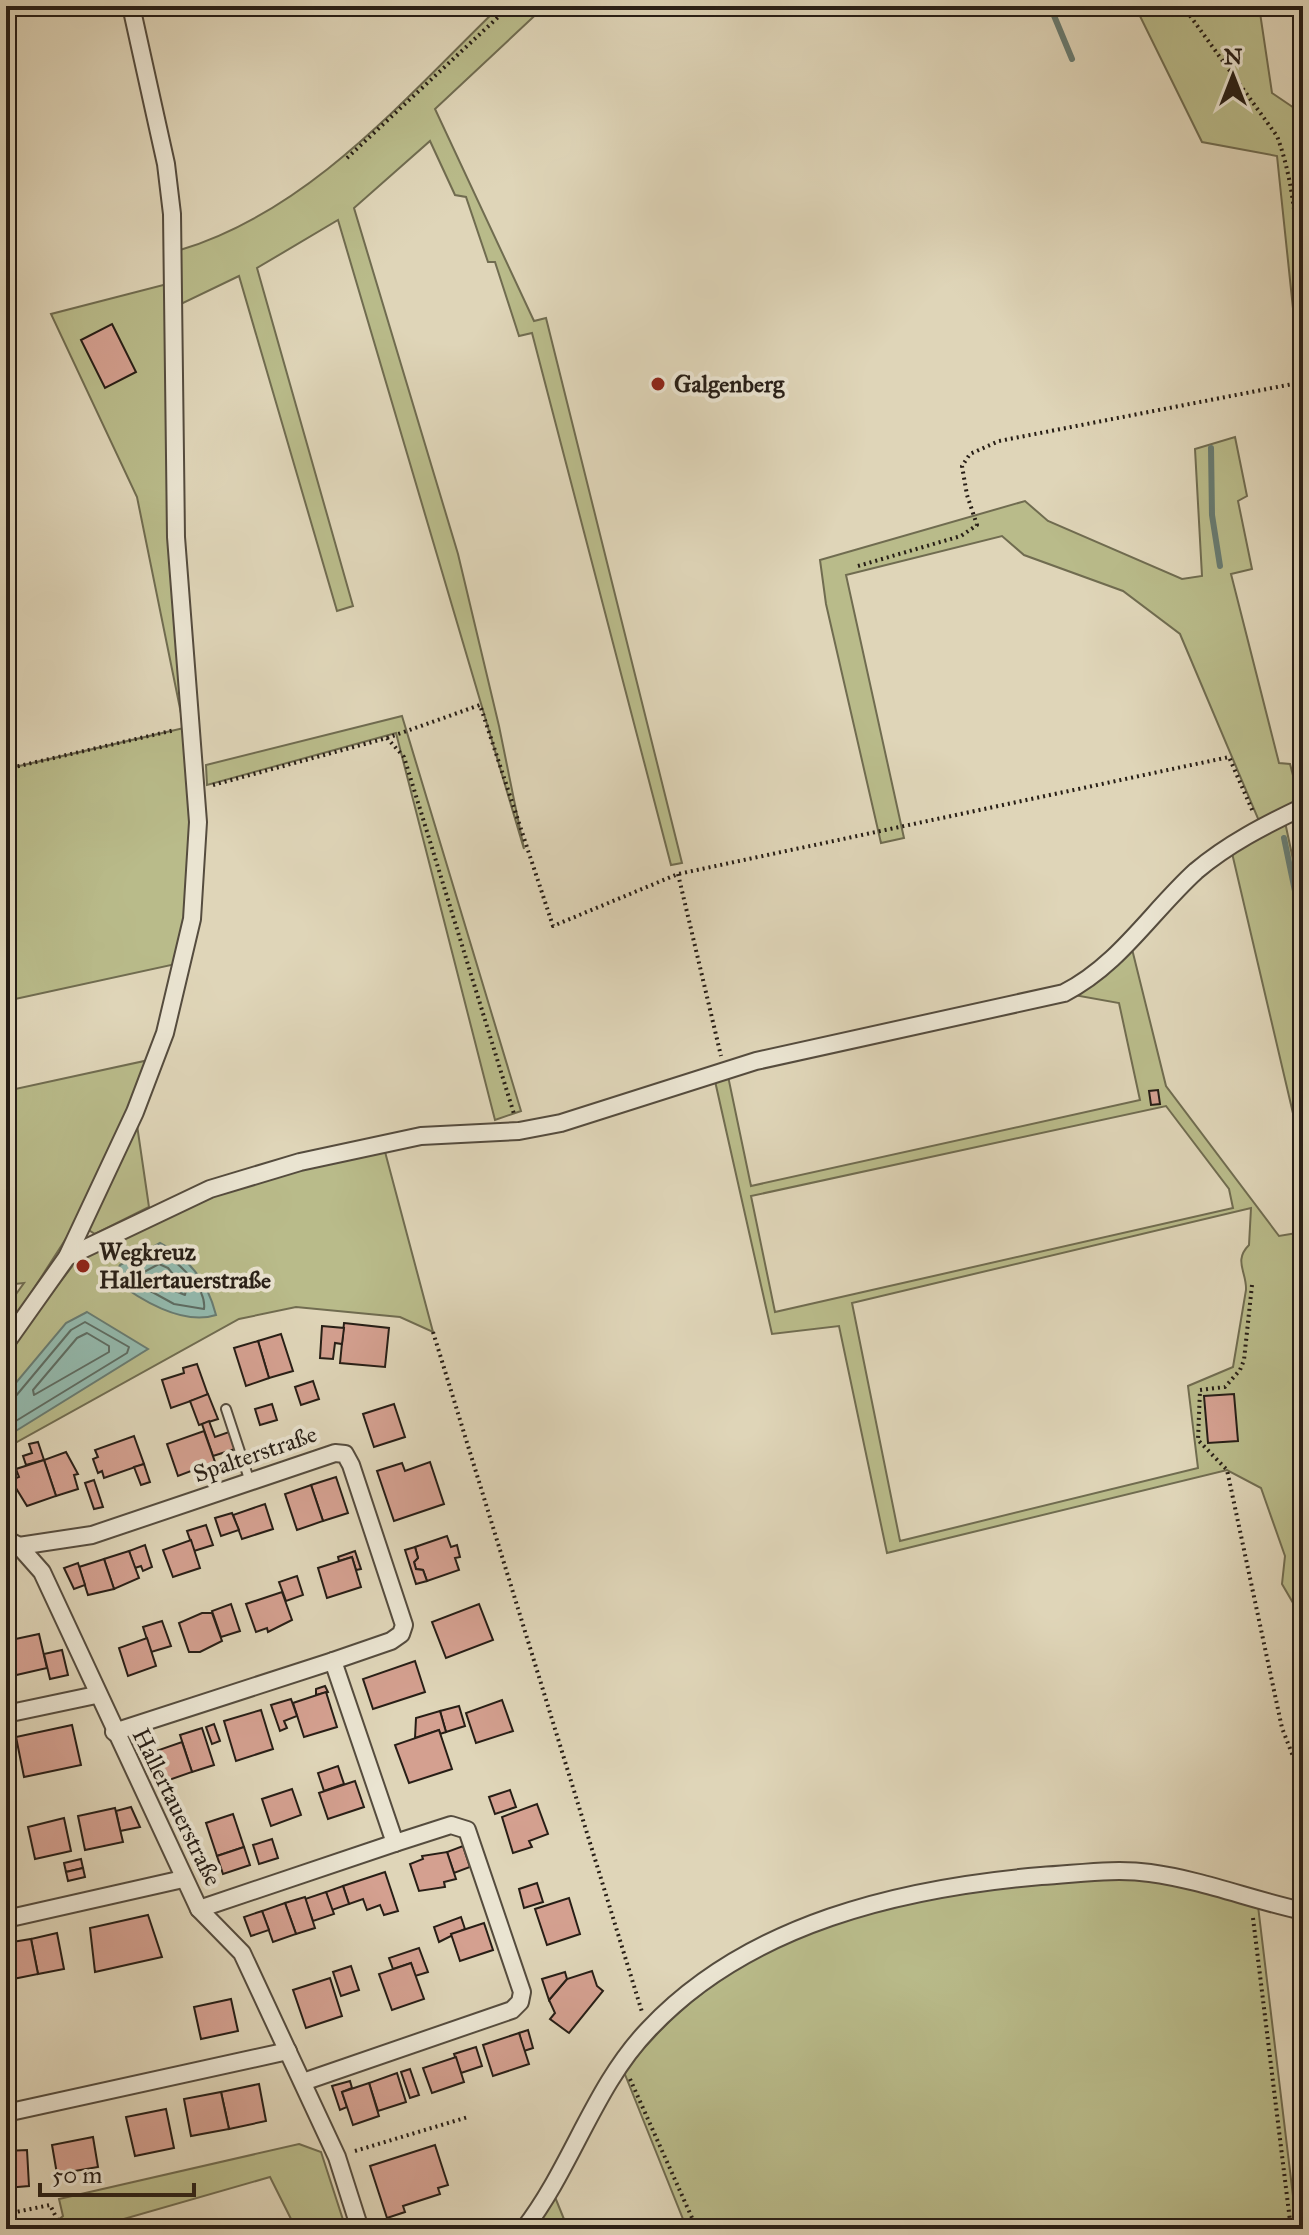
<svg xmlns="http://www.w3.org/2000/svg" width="1309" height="2235" font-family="'IM FELL Great Primer',serif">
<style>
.green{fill:#b9bb8a;stroke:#706c50;stroke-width:2;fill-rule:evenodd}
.water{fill:#93b9ad;stroke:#687b71;stroke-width:2}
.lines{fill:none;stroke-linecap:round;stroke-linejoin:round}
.shore{stroke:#5d6c62;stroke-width:2}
.stream{stroke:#687b71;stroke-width:6}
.building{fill:#d4a090;stroke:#271e16;stroke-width:2}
.lane-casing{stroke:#554c3e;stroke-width:12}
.street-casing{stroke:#554c3e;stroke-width:20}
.path{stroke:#271e16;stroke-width:4;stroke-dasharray:2 4;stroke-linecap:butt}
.lane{stroke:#eae4d1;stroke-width:8}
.street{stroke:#eae4d1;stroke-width:16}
.poi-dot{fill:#8f2418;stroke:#eae4d1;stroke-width:3}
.labels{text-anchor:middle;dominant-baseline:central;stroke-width:8;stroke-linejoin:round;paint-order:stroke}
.poi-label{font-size:24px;font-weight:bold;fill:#271e16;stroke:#eae4d1;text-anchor:start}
.street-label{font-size:24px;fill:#271e16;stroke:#eae4d1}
</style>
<rect width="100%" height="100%" fill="#dfd5b8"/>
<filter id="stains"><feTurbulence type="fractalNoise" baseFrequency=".0025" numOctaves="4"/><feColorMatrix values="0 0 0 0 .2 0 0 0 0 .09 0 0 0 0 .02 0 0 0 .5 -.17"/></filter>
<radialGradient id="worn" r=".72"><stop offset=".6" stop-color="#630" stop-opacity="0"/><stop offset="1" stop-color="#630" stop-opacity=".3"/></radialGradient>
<g class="green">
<path d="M500,6H545L435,109L534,321L546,318L682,863L671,865L532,333L519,336L495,262H488L466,197L455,195L430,141L354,208L458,554L499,726L524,849L338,220L257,268L353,606L337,611L239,276L181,304L180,250C310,211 405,98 500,6Z"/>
<polygon points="1135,6 1259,6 1272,93 1303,114 1303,374 1298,356 1277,156 1202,142"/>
<path d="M171,283L193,838C191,880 187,923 176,964L6,1001V769L184,728L137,497L51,314Z"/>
<polygon points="1235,437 1247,496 1238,501 1252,569 1231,574 1279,763 1290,764 1300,802 1259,821 1180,634 1123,591 1024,555 1002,536 846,575 904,838 881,843 826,604 820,560 1025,501 1048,521 1182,579 1202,576 1195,449"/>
<polygon points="402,716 521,1111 495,1120 396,733 207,785 206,765"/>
<polygon points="1285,822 1303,906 1303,1156 1232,853"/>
<path d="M1132,949L1166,1086L1279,1236L1303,1232V1620L1282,1584L1285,1556L1261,1488L1227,1470L887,1553L839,1326L772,1334L715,1081L728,1076L751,1186L1140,1100L1119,1003L1074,995L1105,975ZM1166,1106L1229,1189L1233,1208L775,1312L751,1196ZM1251,1208L1249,1245C1233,1261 1247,1272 1246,1290L1233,1367L1188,1386L1198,1468L900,1541L852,1303Z"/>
<polygon points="149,1060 108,1161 67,1237 6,1332 6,1308 24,1283 6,1285 6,1091"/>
<polygon points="137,1125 149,1207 95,1234 84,1227"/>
<polygon points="384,1148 433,1332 400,1317 296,1307 239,1319 6,1448 6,1353 77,1260 232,1188"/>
<path d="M1099,1877L1161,1880L1258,1906L1297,2229H687L624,2072C748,1913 912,1897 1099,1877Z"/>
<polygon points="299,2144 321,2152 346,2229 296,2229 270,2177 89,2229 47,2229 63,2216 59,2199"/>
<polygon points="555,2197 568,2229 532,2229"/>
</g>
<g class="water">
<path d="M160,1243C189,1258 208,1283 216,1315C182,1326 139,1299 113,1279L120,1265Z"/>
<polygon points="87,1312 148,1349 6,1437 6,1398 14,1385 66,1323"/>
</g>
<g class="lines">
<g class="shore">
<path d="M161,1253C179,1262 207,1289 204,1309L174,1304L125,1277L127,1271Z"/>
<polygon points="159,1264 168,1268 186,1290 185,1295 144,1278 144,1272"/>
<polygon points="87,1333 109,1346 109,1352 34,1395 33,1390 77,1338"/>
<polyline points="6,1400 15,1397 71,1330 85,1322 129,1347 127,1353 6,1427"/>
</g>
<g class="stream">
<polyline points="1050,6 1072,59"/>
<polyline points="1211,448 1212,515 1220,566"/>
<polyline points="1284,838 1303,930"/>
</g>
</g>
<g class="building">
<polygon points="112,324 136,372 105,388 81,340"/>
<polygon points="1158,1090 1160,1104 1151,1105 1149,1091"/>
<polygon points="344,1323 389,1328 385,1367 340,1363"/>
<polygon points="322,1326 344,1328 342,1344 335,1343 333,1359 320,1358"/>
<polygon points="281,1334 293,1371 269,1378 258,1341"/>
<polygon points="258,1341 269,1378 246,1386 234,1348"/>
<polygon points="197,1364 208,1395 171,1408 162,1380 184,1373 183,1368"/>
<polygon points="313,1381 319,1399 301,1405 295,1387"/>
<polygon points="208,1394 218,1419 199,1425 190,1401"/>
<polygon points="1234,1394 1238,1441 1208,1443 1204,1396"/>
<polygon points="272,1404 277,1420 260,1425 255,1409"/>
<polygon points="394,1404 405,1437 374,1447 363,1414"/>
<polygon points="209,1421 215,1437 229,1432 235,1449 213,1456 202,1424"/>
<polygon points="204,1431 215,1462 178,1476 167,1444"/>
<polygon points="134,1436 144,1464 104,1478 102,1471 98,1473 93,1459 98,1457 95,1450"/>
<polygon points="38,1442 44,1460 26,1465 23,1456 32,1453 29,1444"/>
<polygon points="66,1452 78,1474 74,1475 78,1489 56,1496 44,1460"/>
<polygon points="44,1460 56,1496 27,1506 11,1480 19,1477 16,1469"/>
<polygon points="430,1462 444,1504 394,1521 377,1471 402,1463 405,1471"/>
<polygon points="144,1464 150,1482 141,1485 134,1467"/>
<polygon points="336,1477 348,1513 323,1521 311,1485"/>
<polygon points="94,1480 103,1507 94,1509 85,1483"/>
<polygon points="311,1485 323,1521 297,1530 285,1494"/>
<polygon points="265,1504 273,1529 242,1539 233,1515"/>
<polygon points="232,1513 239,1530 221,1536 215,1518"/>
<polygon points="206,1525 213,1545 194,1551 187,1531"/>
<polygon points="447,1536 451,1547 457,1545 460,1557 455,1558 459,1570 427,1581 423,1570 416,1569 414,1562 418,1558 415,1547"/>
<polygon points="191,1540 200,1568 173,1577 163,1550"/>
<polygon points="145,1545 152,1567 143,1571 141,1566 135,1568 129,1551"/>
<polygon points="415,1547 418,1558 414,1562 416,1569 423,1570 427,1581 416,1584 405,1550"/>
<polygon points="129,1551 139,1578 114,1589 104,1559"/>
<polygon points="355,1551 361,1569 356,1570 352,1557 339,1561 338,1557"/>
<polygon points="352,1557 361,1587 327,1598 318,1568"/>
<polygon points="104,1559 114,1589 88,1595 79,1567"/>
<polygon points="78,1563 85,1585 74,1589 64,1568"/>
<polygon points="297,1576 303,1595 286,1601 279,1582"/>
<polygon points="282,1592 292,1620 268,1632 267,1628 256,1632 246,1604"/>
<polygon points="231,1604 240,1631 221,1637 212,1611"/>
<polygon points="479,1604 493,1640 446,1658 432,1622"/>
<polygon points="202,1613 212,1613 222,1641 200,1652 189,1652 179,1623"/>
<polygon points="162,1621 171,1646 151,1652 143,1627"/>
<polygon points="39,1634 47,1668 12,1676 6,1641"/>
<polygon points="147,1638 156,1666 128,1676 119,1648"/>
<polygon points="62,1650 68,1675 50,1679 44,1654"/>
<polygon points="415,1661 425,1692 373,1709 363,1679"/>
<polygon points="325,1686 328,1692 316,1695 316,1689"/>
<polygon points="326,1692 337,1727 304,1737 293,1703"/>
<polygon points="291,1699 297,1716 284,1721 287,1728 280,1731 271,1705"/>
<polygon points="502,1700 513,1731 476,1743 466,1713"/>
<polygon points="459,1706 465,1726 446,1732 440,1711"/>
<polygon points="261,1710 273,1749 236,1761 224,1721"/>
<polygon points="440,1711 446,1732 440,1734 439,1730 415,1738 416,1718"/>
<polygon points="214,1724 220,1741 212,1744 206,1727"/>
<polygon points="72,1725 81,1765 24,1777 16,1737"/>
<polygon points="202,1728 214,1765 192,1772 180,1735"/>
<polygon points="439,1730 452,1769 409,1783 395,1745"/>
<polygon points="182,1742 192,1772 166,1781 156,1751"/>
<polygon points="338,1766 344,1784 324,1791 318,1773"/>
<polygon points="355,1781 364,1807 328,1819 319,1793"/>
<polygon points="292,1789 301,1815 271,1826 262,1799"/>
<polygon points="510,1790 516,1807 495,1814 489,1797"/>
<polygon points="537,1804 548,1834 529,1841 532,1847 513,1853 502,1817"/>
<polygon points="131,1807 140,1827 120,1831 116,1811"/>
<polygon points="115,1808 123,1842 85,1850 78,1816"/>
<polygon points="233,1814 244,1847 217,1856 206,1823"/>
<polygon points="64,1818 71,1851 35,1859 28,1827"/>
<polygon points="7,1828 13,1856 6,1857 6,1829"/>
<polygon points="272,1839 278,1858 259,1864 253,1845"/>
<polygon points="463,1846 470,1867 454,1873 447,1852"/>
<polygon points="244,1847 250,1865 223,1874 217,1856"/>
<polygon points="447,1852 456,1879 444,1882 445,1887 419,1891 410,1864 423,1859 422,1856"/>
<polygon points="81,1859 83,1868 66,1872 64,1863"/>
<polygon points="83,1868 85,1877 68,1881 66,1872"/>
<polygon points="385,1872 398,1911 384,1915 380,1905 367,1910 363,1899 349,1904 343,1886"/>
<polygon points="537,1883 543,1902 524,1908 519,1889"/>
<polygon points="343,1886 349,1904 332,1910 326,1892"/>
<polygon points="326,1892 334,1914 313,1921 305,1899"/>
<polygon points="305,1897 315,1928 296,1934 285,1903"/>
<polygon points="569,1898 580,1934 547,1945 535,1909"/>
<polygon points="285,1903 296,1934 273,1942 262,1911"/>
<polygon points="262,1911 269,1930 251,1936 244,1917"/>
<polygon points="148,1915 162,1957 95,1972 90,1928"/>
<polygon points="461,1917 465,1929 439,1942 434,1927"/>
<polygon points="484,1923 493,1950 460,1961 451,1934"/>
<polygon points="57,1933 64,1969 38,1974 31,1939"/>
<polygon points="31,1939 38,1974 13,1979 6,1943"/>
<polygon points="419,1948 428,1972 415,1976 411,1963 393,1969 389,1958"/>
<polygon points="411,1963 424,1999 392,2010 379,1974"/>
<polygon points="351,1966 359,1990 341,1996 333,1972"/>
<polygon points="592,1971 597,1986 603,1991 569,2033 550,2019 555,2013 549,2000 567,1979"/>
<polygon points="565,1972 567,1979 549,2000 542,1979"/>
<polygon points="330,1978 342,2016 306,2028 293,1990"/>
<polygon points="231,1999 238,2031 201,2039 194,2007"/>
<polygon points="528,2030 533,2048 524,2051 519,2033"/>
<polygon points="519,2033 529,2064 493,2076 483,2045"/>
<polygon points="476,2047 482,2066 461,2073 454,2054"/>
<polygon points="456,2057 464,2082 432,2093 423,2068"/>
<polygon points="410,2069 419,2095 410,2098 401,2072"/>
<polygon points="397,2073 406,2102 378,2111 369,2083"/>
<polygon points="350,2081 352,2088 342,2092 347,2107 340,2110 332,2086"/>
<polygon points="369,2083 379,2116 353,2125 342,2092"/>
<polygon points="259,2084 266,2121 229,2129 221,2092"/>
<polygon points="221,2092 229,2129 191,2136 184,2099"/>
<polygon points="166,2109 174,2148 135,2156 126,2117"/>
<polygon points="93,2137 98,2167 57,2174 52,2145"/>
<polygon points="435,2145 448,2185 438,2188 440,2194 403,2206 405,2212 387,2218 370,2166"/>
<polygon points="27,2150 29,2186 6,2188 6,2151"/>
</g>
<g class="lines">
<g class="lane-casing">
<polyline id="lane" points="226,1409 250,1482"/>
</g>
<g class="street-casing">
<g id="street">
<path d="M67,1257L210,1189L300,1162L421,1136L519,1131L561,1123L756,1061L1064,993C1119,965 1151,912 1196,871C1228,844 1265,825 1303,807"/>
<polyline points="6,1343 67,1257 135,1112 165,1033 192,919 198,822 176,537 172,214 166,164 131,6"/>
<polyline points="6,1539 19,1546 42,1572 199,1909 242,1953 337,2157 360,2229"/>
<polyline points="19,1546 92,1535 335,1453 345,1454 351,1465 404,1625 401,1634 391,1641 333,1661 395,1843 451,1825 467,1830 522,1992 520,2002 512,2010 303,2082"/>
<polyline points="6,1714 96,1695"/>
<polyline points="114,1732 333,1661"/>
<polyline points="199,1909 395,1843"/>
<polyline points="6,1919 183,1879"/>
<polyline points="6,2113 288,2051"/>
<path d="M524,2229C572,2167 594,2086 649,2029C749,1923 902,1888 1041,1876C1078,1874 1114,1868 1150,1873C1202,1880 1252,1900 1303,1911"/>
</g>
</g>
<g class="path">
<path d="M1183,6L1277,136C1303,206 1297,287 1303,361"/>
<polyline points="347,158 510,6"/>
<polyline points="858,566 961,536 977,525 967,495 962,466 970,454 999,441 1303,382"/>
<polyline points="387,738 480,705 553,926 678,874 1229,757 1253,812"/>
<polyline points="6,769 175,730"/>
<polyline points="213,785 387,738 404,757 514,1114"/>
<polyline points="678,874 721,1056"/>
<polyline points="1252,1285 1244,1360 1240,1370 1225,1387 1200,1390 1198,1440 1227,1470 1282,1728 1303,1782"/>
<polyline points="433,1332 642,2012"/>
<polyline points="1253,1918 1291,2229"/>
<polyline points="630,2079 697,2229"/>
<polyline points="355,2151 468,2117"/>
<polyline points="6,2214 50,2205 62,2229"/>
</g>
<use href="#lane" class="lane"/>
<use href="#street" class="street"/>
</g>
<g class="poi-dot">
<circle cx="658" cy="384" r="8"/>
<circle cx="83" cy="1266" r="8"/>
</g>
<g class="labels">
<g class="poi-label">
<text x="674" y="384">Galgenberg</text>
<text x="99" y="1252">Wegkreuz<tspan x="99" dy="28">Hallertauerstraße</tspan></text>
</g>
<g class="street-label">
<text transform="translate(255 1454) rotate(-19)">Spalterstraße</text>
<text transform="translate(177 1807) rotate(64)">Hallertauerstraße</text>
</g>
</g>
<rect width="1309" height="2235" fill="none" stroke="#dfd5b8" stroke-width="32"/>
<rect x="8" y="8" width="1293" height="2219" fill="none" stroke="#271e16" stroke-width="4"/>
<rect x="16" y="16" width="1277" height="2203" fill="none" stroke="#271e16" stroke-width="2"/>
<g transform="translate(1233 76)" stroke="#eae4d1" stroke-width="6" paint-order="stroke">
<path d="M0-6L14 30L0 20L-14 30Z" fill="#271e16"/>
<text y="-12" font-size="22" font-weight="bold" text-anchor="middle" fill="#271e16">N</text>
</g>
<path d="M40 2183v12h154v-12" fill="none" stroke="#271e16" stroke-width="4"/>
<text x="52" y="2183" font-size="24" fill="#271e16" stroke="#eae4d1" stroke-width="6" paint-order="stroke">50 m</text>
<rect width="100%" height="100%" filter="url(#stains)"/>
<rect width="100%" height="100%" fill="url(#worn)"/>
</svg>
